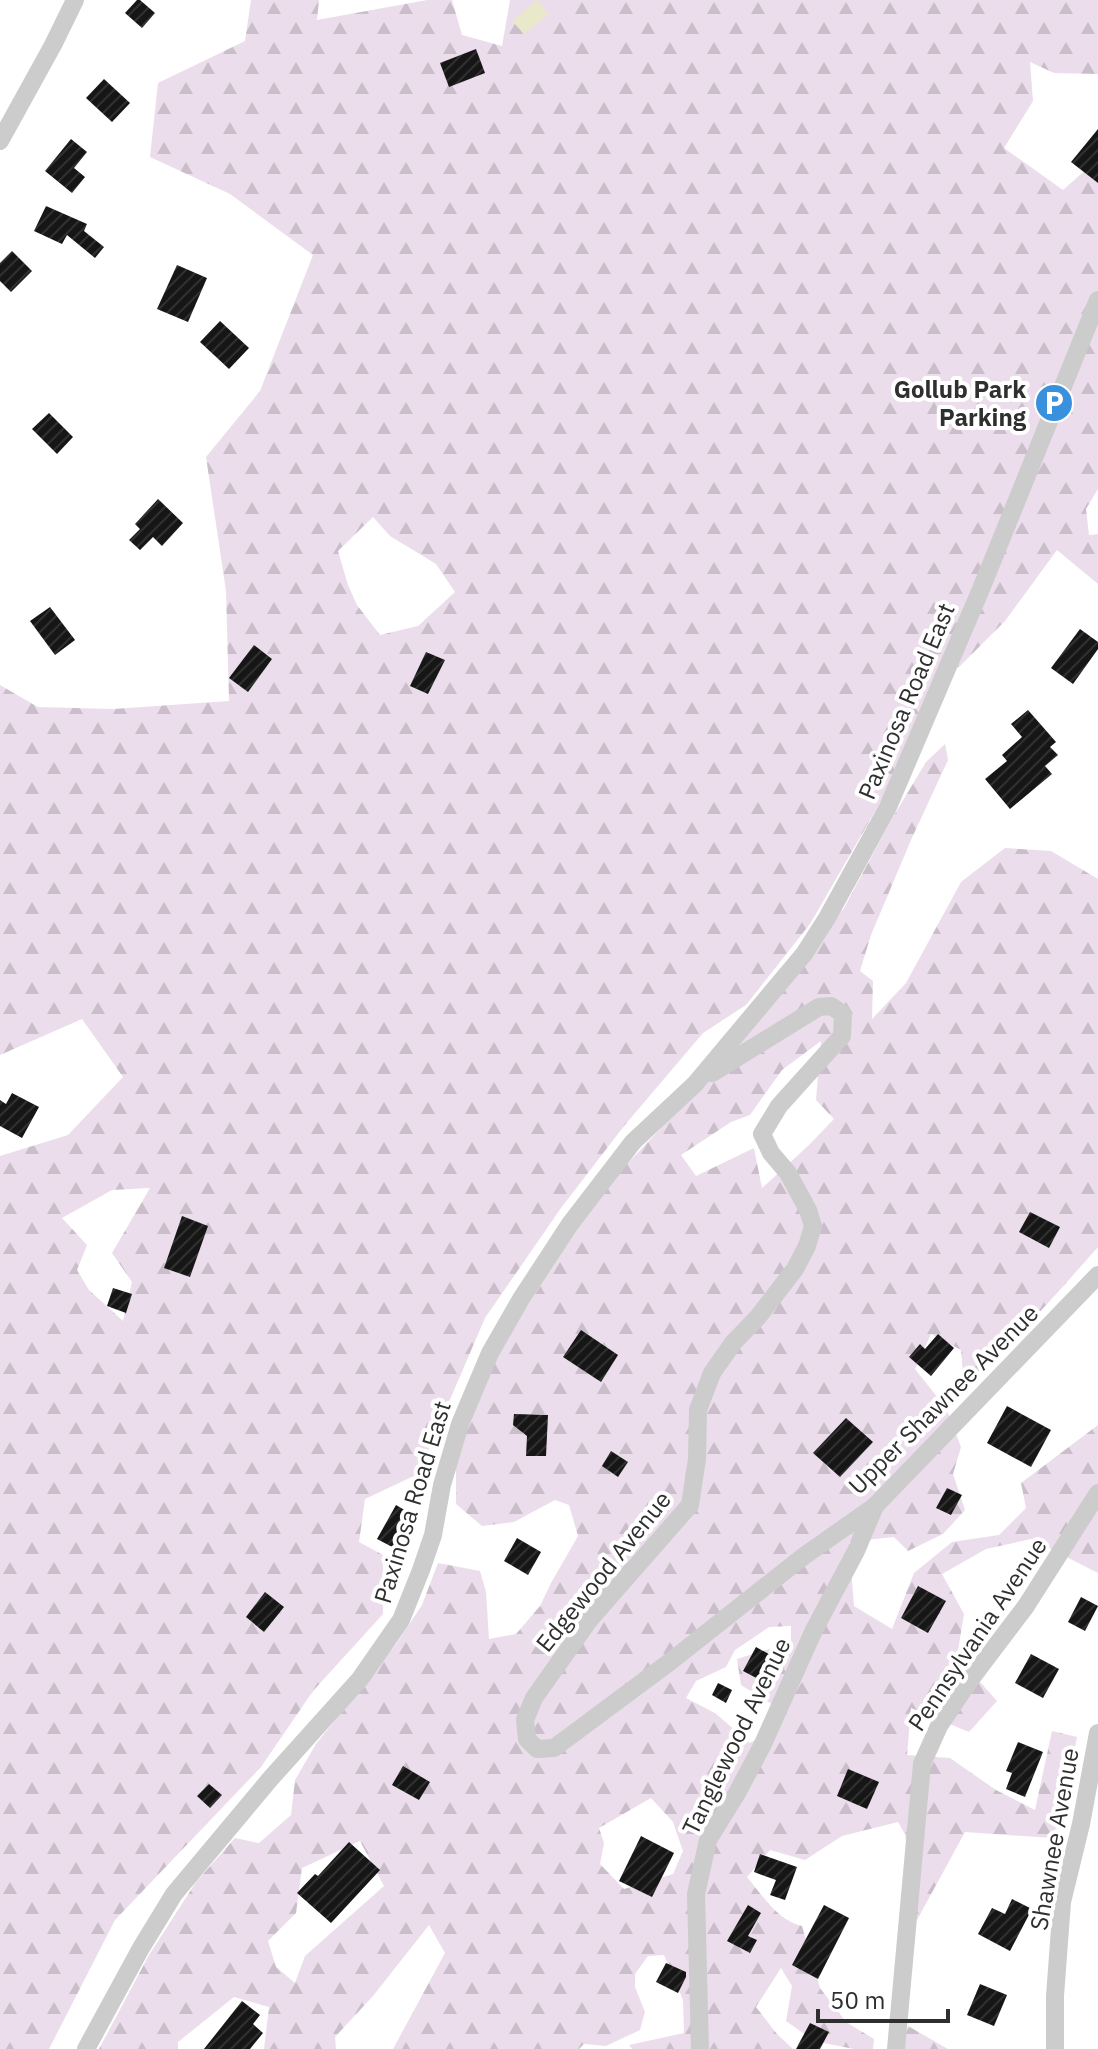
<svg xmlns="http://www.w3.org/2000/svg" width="1098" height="2049" font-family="'IBM Plex Sans',sans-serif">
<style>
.forest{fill:url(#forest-firs);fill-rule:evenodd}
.water{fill:#eae8ca}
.building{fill:url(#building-hatch)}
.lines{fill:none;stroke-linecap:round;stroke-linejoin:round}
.street{stroke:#ccc;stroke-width:18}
.labels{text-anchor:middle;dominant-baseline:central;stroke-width:8;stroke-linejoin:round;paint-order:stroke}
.poi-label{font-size:24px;font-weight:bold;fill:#2f2f2f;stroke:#fff;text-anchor:end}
.street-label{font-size:24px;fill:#2f2f2f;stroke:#fff}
</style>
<defs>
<pattern id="forest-firs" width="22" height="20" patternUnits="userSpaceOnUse" patternTransform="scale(2)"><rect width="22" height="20" fill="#ebddeb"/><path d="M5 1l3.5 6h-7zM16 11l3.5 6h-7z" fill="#cabeca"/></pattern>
<pattern id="building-hatch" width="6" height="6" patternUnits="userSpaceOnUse" patternTransform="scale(2)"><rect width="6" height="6" fill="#161616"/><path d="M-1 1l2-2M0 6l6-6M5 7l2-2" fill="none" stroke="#303030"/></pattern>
</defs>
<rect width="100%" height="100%" fill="#fff"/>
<g class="forest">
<path d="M251,0H319L317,20L427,0H452L462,35L502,46L510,0H1098V74L1054,73L1030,62L1033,101L1004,148L1063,190L1098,159V489L1086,509L1089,535L1098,534V584L1057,550L1005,621L959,667L938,670L892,782L810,924L746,1005L703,1033L624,1126L561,1208L485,1318L418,1474L365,1499L359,1542L383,1555V1614L313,1691L261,1767L115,1920L49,2049H0V1156L68,1135L123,1077L82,1019L0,1055V685L38,707L113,709L229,701L226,591L206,457L260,391L313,255L230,194L150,157L158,83L245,41ZM373,517L390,536L436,564L455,592L418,626L380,635L357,605L348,585L338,551ZM150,1188L112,1253L132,1282L123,1321L89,1290L77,1270L87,1245L62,1218L112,1190Z"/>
<path d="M945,744L948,760L911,840L871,935L860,971L873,981L872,1019L906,983L961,882L1005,848L1051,851L1098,879V1247C1056,1294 1014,1344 964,1384L961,1350L931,1334L915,1369L946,1408L961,1447L953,1474L965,1510L943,1534L908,1551L894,1537L849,1542L854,1606L892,1629L914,1573L952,1542L999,1535L1026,1508L1021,1483L1098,1425V1573L1031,1539L986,1549L942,1574L964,1614L957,1656L997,1701L969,1732L911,1708L907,1755L950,1758L996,1790L1035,1810L1052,1731L1077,1737L1065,1806L1052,1838L965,1832L917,1920L905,1834L898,1822L842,1836L805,1860L770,1850L747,1877C762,1895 778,1921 802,1926L820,1988L846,2022L874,2039L873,2049H854L814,2041L786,2021L792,1986L781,1968L756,2007L777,2034L793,2049H632L629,2045L684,2033L683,2000L664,1955L648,1956L635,1974V1987L645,2012L640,2030L606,2046L584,2044L579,2049H393L445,1953L429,1925L373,1996L335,2037L336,2049H264L269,2007L234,1997L178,2042V2049H99L149,1955L196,1882L235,1838L259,1843L291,1815L295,1780L316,1744L396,1644L422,1605L438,1563L480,1571L486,1592L489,1639L516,1634L540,1606L551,1583L578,1536L569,1505L555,1500L514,1522L482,1526L456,1504V1462L468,1417L493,1364L525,1310L598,1195L695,1092L775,997L844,908L890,822L926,762ZM821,1041L816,1100L834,1119L808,1146L762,1188L754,1148L696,1176L681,1155L731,1122L750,1115L782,1070ZM791,1626V1642L737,1659L741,1685L775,1706L774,1728L750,1743L715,1713L686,1698L696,1681L726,1667L735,1650L769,1627ZM651,1798L673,1822L683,1851L673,1874L624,1889L600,1864L604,1843L599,1828ZM360,1841L384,1886L305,1956L295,1983L276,1967L268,1941L296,1913L302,1868Z"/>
<polygon points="908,2026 948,2049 901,2049"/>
</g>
<polygon class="water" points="537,0 549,14 524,34 512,21"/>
<g class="building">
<polygon points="137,0 140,0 155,13 142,28 125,13"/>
<polygon points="476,49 485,73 449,87 440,63"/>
<polygon points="104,79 130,103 112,122 86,98"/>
<polygon points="1098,129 1098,183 1071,162"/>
<polygon points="71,139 87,152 74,168 85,177 72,193 45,171"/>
<polygon points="46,206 87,224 84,231 104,247 95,258 67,235 62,244 34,231"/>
<polygon points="12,251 32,271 11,292 0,281 0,263"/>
<polygon points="177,265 207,278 188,322 157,309"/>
<polygon points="220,321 249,348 229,369 200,342"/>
<polygon points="49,413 73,437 57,454 32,429"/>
<polygon points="158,499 183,523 162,546 153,537 140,550 129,540 140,529 135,524"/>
<polygon points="50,607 75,640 55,655 30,621"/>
<polygon points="1080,629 1098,642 1098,649 1073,684 1051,668"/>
<polygon points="254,645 272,659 248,692 229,678"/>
<polygon points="426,652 445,660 428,694 410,686"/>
<polygon points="1028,710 1056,742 1050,747 1058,755 1045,766 1052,774 1010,809 985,779 1007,761 1002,755 1022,737 1011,724"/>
<polygon points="12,1093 39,1107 22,1138 0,1126 0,1100 6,1104"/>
<polygon points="1030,1212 1060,1227 1049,1248 1019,1232"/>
<polygon points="182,1216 208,1226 190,1277 164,1268"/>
<polygon points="113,1288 132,1294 126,1313 107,1306"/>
<polygon points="581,1330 618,1355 601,1382 563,1357"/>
<polygon points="938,1334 954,1348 931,1376 909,1357 920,1344 925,1349"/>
<polygon points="1007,1406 1051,1430 1031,1467 987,1443"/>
<polygon points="514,1414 548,1415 546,1456 526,1456 527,1436 513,1425"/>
<polygon points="846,1418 873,1442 840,1477 813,1453"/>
<polygon points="611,1451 628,1462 618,1477 602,1466"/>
<polygon points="947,1488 962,1495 951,1515 936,1508"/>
<polygon points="396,1505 408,1512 401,1523 411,1528 398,1550 377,1539"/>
<polygon points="517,1538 541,1552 528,1575 504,1561"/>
<polygon points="918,1586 946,1601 928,1633 901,1618"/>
<polygon points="265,1592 284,1607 264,1632 246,1617"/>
<polygon points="1081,1597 1098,1606 1085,1631 1068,1622"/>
<polygon points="756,1647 776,1658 764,1682 743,1671"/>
<polygon points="1031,1654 1059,1669 1043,1698 1015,1683"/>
<polygon points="718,1683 732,1690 726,1703 712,1695"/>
<polygon points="1018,1742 1043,1752 1025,1797 1006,1789 1012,1773 1006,1771"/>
<polygon points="403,1766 430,1782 419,1800 392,1785"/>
<polygon points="848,1769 879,1782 867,1809 837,1796"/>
<polygon points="209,1784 222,1795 210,1808 197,1796"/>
<polygon points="641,1836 674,1853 652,1897 619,1881"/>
<polygon points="349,1842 380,1870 331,1923 297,1893 315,1874 318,1876"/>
<polygon points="760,1854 797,1867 785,1900 770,1895 776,1880 754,1872"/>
<polygon points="1012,1899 1032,1909 1010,1951 978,1934 992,1908 1005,1914"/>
<polygon points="748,1905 761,1913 748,1936 757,1940 750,1953 727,1941"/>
<polygon points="824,1905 849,1918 818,1979 792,1965"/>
<polygon points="666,1963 686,1972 686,1977 678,1993 656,1982"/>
<polygon points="980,1984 1007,1995 994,2026 967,2015"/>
<polygon points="242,2001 260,2015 253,2024 263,2033 250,2049 204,2049"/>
<polygon points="810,2023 829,2032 820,2049 796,2049"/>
</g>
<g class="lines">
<g class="street">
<polyline points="0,141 53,45 75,0"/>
<polyline points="712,1073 819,1007 831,1006 843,1014 842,1036 779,1106 762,1134 771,1153 788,1173 808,1210 813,1226 807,1246 795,1269 758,1317 733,1343 712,1373 698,1410 697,1459 690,1505 590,1619 534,1698 525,1720 527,1739 537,1749 554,1748 671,1661 804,1556 875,1506 1098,1275"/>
<polyline points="86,2049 141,1948 174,1894 271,1778 360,1679 401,1620 421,1570 433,1535 442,1485 460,1424 490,1353 521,1299 570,1224 633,1142 695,1084 804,954 827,918 888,807 981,589 1098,300"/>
<polyline points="700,2049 696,1894 708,1840 737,1793 762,1746 814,1630 856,1551 875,1506"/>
<polyline points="896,2049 922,1764 939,1726 970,1680 1026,1606 1098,1493"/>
<polyline points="1055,2049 1055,1996 1062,1902 1081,1824 1098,1733"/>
</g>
</g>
<defs>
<g id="parking-disc" transform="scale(2)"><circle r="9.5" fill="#3991dd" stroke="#fff"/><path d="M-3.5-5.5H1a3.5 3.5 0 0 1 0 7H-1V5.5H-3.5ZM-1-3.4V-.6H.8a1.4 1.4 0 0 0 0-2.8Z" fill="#fff"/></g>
</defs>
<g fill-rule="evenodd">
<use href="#parking-disc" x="1054" y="403"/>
</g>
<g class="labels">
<g class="poi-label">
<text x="1026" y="389">Gollub Park<tspan x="1026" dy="28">Parking</tspan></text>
</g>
<g class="street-label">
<text transform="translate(906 701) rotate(-67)">Paxinosa Road East</text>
<text transform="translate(943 1399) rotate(-45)">Upper Shawnee Avenue</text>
<text transform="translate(412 1502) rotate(-73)">Paxinosa Road East</text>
<text transform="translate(603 1571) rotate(-51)">Edgewood Avenue</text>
<text transform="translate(977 1634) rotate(-56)">Pennsylvania Avenue</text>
<text transform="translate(736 1736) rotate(-64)">Tanglewood Avenue</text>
<text transform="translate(1054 1839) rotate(-80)">Shawnee Avenue</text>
</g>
</g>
<path d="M818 2009v12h130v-12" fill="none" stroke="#2f2f2f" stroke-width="4"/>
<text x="830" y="2009" font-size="24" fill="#2f2f2f" stroke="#ffffff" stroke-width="6" paint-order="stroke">50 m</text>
</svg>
